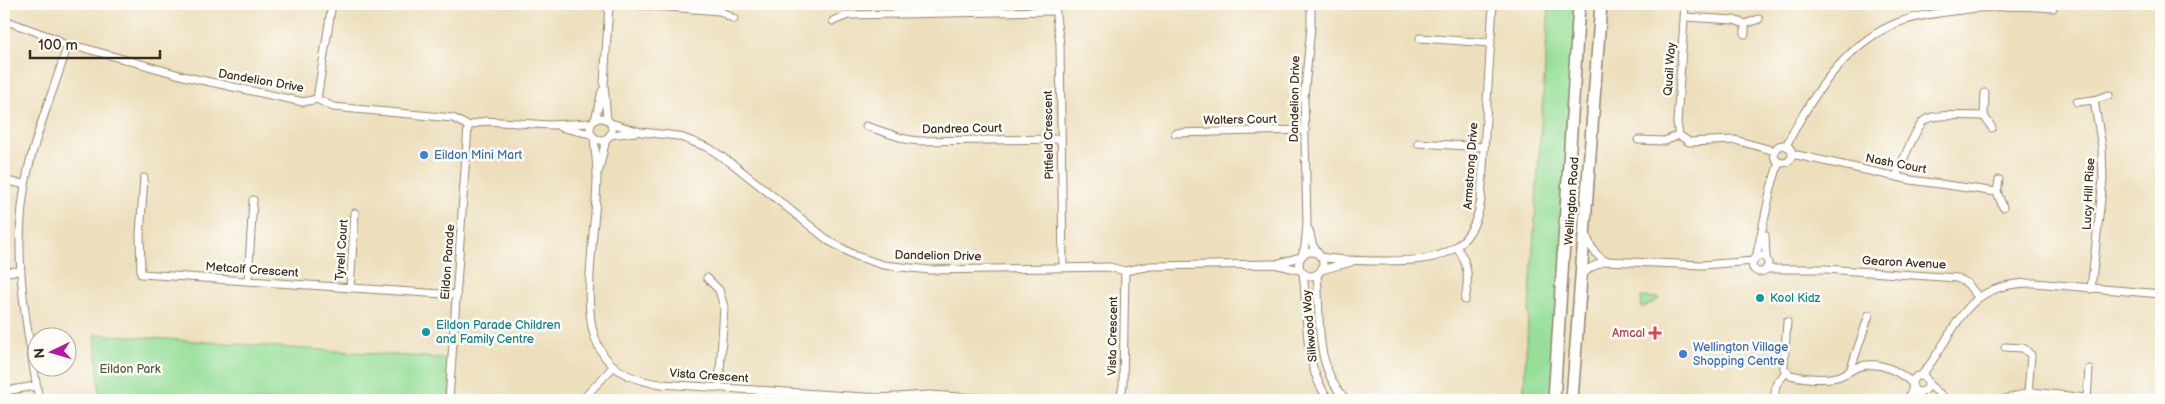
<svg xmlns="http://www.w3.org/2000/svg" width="2165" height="404" font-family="'Balsamiq Sans',sans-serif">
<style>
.green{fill:#97df99;stroke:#69845c}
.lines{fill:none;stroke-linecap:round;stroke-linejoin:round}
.street-casing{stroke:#94846d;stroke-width:9}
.primary-casing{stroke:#94846d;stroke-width:14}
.street{stroke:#fff;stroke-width:7}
.primary{stroke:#fff;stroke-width:11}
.shop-dot{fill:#3f7fe0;stroke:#fdfcf7;stroke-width:2}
.culture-dot{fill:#0f9aa8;stroke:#fdfcf7;stroke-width:2}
.health-dot{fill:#e0444e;stroke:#fdfcf7;stroke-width:2}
.labels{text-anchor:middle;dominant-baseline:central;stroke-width:5;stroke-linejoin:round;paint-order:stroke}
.street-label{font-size:12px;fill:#3b2a1e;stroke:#fdfcf7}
.shop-label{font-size:12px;fill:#366cbe;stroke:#fdfcf7;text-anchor:start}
.culture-label{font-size:12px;fill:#0d838f;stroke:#fdfcf7;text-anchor:start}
.health-label{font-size:12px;fill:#be3a42;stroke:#fdfcf7;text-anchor:end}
.park-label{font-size:12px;fill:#52573d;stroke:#fdfcf7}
</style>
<rect width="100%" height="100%" fill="#fdfcf7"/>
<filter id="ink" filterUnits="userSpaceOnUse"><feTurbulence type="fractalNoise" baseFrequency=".02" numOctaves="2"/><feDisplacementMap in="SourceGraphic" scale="10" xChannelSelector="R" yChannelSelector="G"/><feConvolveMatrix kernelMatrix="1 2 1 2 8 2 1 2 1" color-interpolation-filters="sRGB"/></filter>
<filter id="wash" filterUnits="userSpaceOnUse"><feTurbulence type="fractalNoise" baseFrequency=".0096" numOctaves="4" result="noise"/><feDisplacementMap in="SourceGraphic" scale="20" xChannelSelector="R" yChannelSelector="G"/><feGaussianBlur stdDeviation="1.12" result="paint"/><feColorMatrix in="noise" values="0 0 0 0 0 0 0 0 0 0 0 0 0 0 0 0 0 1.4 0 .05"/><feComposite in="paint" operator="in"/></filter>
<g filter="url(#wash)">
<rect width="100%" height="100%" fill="#eddfbc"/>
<g class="green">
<polygon points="1549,4 1579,4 1554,400 1523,400"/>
<polygon points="1919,4 1959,4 1959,11 1922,16"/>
<polygon points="1641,297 1659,298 1658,300 1642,308"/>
<polygon points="95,334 452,359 449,400 100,400"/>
</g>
</g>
<g filter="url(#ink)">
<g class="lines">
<g class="street-casing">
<g id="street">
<polyline points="629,4 720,11 734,19"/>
<path d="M1056,4C1054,15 1059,32 1060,44L1063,267"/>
<polyline points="1685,4 1677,123 1679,135 1689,142 1735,140 1775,151"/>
<polyline points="1685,17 1734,20 1745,24"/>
<polyline points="4,20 56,39 67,47 84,48 187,77 303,102 317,99 333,107 453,118 468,126 485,121 550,125 591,123"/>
<polyline points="833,21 848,15 1055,11"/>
<polyline points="1745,34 1745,24 1759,19"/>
<polyline points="1420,38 1491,43"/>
<polyline points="1985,93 1984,116 1992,128"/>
<polyline points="317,99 332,4"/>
<polyline points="2077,102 2094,100 2109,95"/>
<circle cx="601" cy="129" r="11"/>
<polyline points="595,120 602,91"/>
<polyline points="607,120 604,84 609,4"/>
<polyline points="610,123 641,132 678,136 709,148 734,165 829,241 856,256 883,265 930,270 1109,267 1125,271 1150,266 1274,264 1300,270"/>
<polyline points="866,126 905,139 918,141 1060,139"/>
<polyline points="560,127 591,134"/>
<polyline points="1175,133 1305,130"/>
<polyline points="610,135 636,132"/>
<path d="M594,138C595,150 597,163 597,176C597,195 595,214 593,233C589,297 573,375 661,384L879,398L929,395L1005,400"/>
<polyline points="1638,140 1665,141 1679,135"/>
<polyline points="1418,143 1484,147"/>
<circle cx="1783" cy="154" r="9"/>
<path d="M1786,146C1810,98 1846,43 1897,23C1918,15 1940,13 1961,10C1992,6 2022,5 2053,8"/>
<polyline points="1792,154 1911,180 1997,192"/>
<polyline points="599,170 606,139"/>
<path d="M1896,176C1902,164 1916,126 1925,120C1934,113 1972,116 1984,116"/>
<polyline points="144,178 140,234 141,274 457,295"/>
<polyline points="1999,180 1997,192 2003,207"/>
<polyline points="4,181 25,184"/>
<polyline points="1309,230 1313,246 1319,254"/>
<path d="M1586,234C1590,246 1594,254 1605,261"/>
<polyline points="1765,235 1766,258"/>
<path d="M1457,247C1469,265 1469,279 1465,300"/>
<circle cx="1311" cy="264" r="12"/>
<polyline points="1302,255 1305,246 1307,224 1304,98 1311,27 1311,4"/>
<circle cx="1760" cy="264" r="8"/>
<path d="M1321,257C1342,261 1364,261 1386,261C1435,261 1472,256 1481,200L1493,4"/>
<polyline points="1756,258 1771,188 1779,162"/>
<polyline points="1279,263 1300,257"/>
<polyline points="1766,269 1825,269 1957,278 1967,283 1978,297"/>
<polyline points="1321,270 1351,262"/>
<polyline points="4,272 19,271"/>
<path d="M1303,273C1309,317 1301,363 1329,400"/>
<path d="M1317,274C1321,318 1313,365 1346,400"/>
<polyline points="1581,276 1590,268 1605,261 1702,265 1754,261"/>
<polyline points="707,278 719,290 724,307 719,388"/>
<polyline points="248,281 253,200"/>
<polyline points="350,288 355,213"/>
<polyline points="2091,289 2103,180 2102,147 2094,100"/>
<path d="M1787,322L1784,364V369L1790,375C1804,378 1823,380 1837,377C1844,375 1851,370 1858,367C1879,360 1897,370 1912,383"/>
<polyline points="2005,347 2023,348 2031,355 2028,393"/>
<polyline points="1850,371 1869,315"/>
<path d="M1921,376C1960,329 1961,282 2035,283L2161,294"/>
<circle cx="1920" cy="384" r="8"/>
<polyline points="1928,384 1947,400"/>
<polyline points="4,391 36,386"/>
<path d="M39,400C26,322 10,249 28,170C37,128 55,88 67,47"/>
<polyline points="449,400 468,126"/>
<polyline points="582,400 614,366"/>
<polyline points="1120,400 1123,385 1125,271"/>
<polyline points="1774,400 1776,385 1786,372"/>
<polyline points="1908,400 1913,387"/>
<polyline points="1914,400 1921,392"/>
<polyline points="2001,400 2032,392 2086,398"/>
<polyline points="2087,400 2089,369"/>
</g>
</g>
<g class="primary-casing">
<g id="primary">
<polyline points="1554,400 1579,4"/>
<polyline points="1572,400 1601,4"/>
</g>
</g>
<use href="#street" class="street"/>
<use href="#primary" class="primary"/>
</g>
</g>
<g class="shop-dot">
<circle cx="424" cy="155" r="5"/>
<circle cx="1683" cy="354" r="5"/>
</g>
<g class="culture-dot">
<circle cx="1760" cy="298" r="5"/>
<circle cx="426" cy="332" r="5"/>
</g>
<path class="health-dot" d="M1652.5 325.5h5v5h5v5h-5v5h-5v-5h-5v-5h5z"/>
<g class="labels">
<g class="street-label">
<text transform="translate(1670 69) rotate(-86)">Quail Way</text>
<text transform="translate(261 81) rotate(10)">Dandelion Drive</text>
<text transform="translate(1295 99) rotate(-89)">Dandelion Drive</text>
<text transform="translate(1240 120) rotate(-1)">Walters Court</text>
<text transform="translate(962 129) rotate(-1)">Dandrea Court</text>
<text transform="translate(1049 135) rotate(-91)">Pitfield Crescent</text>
<text transform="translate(1896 164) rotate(11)">Nash Court</text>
<text transform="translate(1471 166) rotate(-86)">Armstrong Drive</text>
<text transform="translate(2089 194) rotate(-87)">Lucy Hill Rise</text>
<text transform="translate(1572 201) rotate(-86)">Wellington Road</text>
<text transform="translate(342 250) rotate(-86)">Tyrell Court</text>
<text transform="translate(938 256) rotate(1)">Dandelion Drive</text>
<text transform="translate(448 262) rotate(-86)">Eildon Parade</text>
<text transform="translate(1904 263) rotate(3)">Gearon Avenue</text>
<text transform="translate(252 270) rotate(4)">Metcalf Crescent</text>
<text transform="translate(1310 326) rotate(-95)">Silkwood Way</text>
<text transform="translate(1113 336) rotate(-89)">Vista Crescent</text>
<text transform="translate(709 376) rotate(4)">Vista Crescent</text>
</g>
<g class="shop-label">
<text x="434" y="155">Eildon Mini Mart</text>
<text x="1693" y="347">Wellington Village<tspan x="1693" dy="14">Shopping Centre</tspan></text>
</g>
<g class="culture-label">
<text x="1770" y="298">Kool Kidz</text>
<text x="436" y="325">Eildon Parade Children<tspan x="436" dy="14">and Family Centre</tspan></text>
</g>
<g class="health-label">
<text x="1645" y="333">Amcal</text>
</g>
<g class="park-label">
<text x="130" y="369">Eildon Park</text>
</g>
</g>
<rect width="2165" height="404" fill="none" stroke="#fdfcf7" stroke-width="20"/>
<g transform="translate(52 352) rotate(265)"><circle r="24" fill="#fdfcf7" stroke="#afa8a0"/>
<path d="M0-4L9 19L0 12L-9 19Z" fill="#b5179e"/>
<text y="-8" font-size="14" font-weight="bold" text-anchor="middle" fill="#3b2a1e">N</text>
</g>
<path d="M30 50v8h130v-8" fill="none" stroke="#3b2a1e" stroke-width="2.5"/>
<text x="38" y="50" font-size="15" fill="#3b2a1e" stroke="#fdfcf7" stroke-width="4" paint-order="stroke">100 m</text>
</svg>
